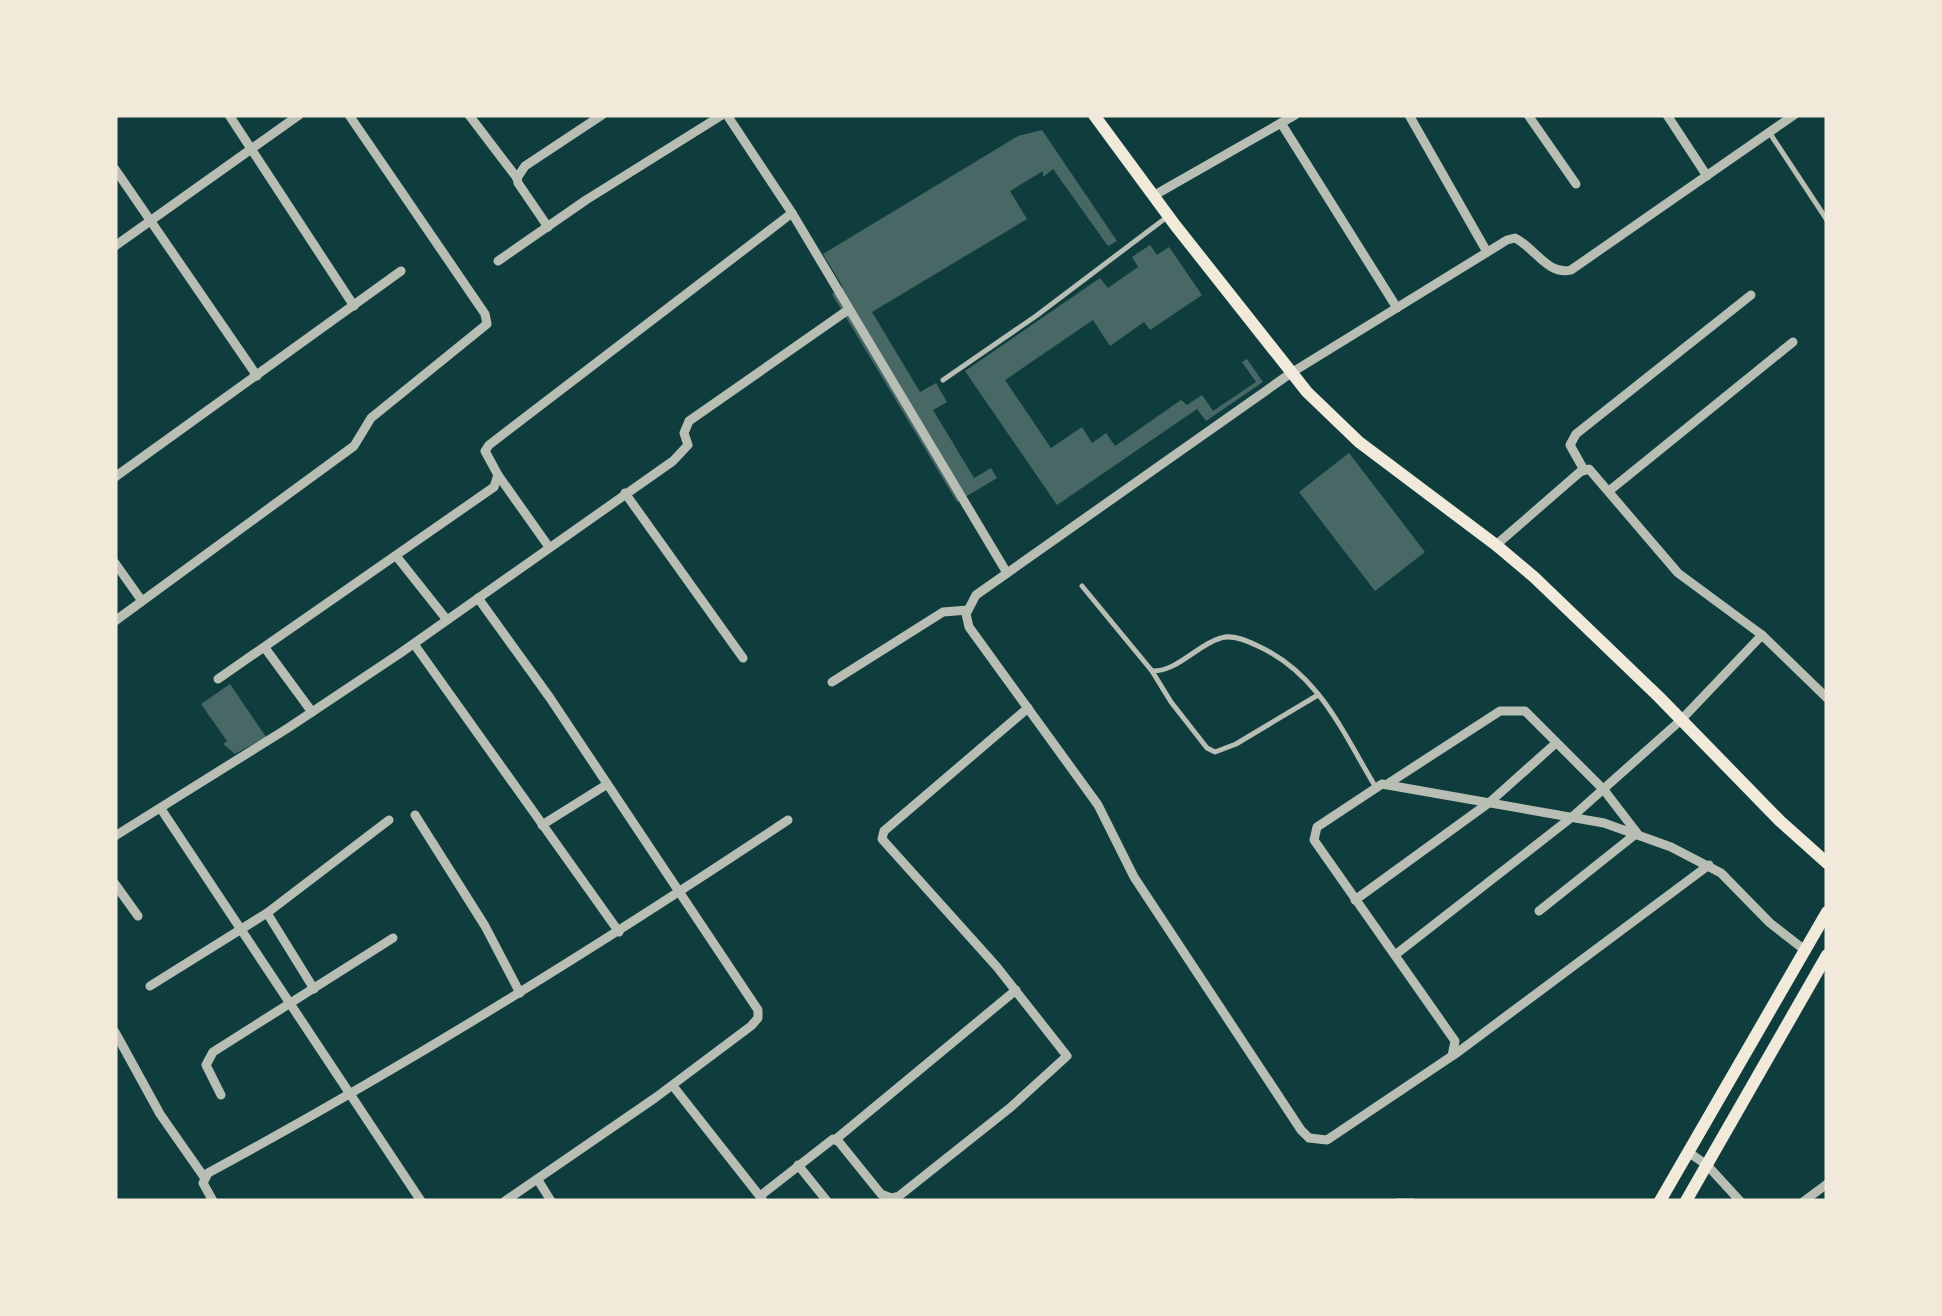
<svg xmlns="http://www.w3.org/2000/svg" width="1942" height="1316" font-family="'Varela Round',sans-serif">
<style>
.building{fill:#486865}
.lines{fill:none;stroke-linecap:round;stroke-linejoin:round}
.service{stroke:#b8beb3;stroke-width:5}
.minor{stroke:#b8beb3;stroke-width:9}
.secondary{stroke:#f1e9da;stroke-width:12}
</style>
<rect width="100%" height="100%" fill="#0f3d3e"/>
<g class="building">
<polygon points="1042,130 1117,241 1108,246 1053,169 1043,177 1043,171 1010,191 1027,219 872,312 920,392 936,383 947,402 933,410 974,478 991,468 997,478 957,502 832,294 843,287 823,254 1018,136"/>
<polygon points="1150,245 1157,255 1169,247 1202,295 1150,330 1144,322 1110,346 1093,320 1005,380 1051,448 1082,427 1092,443 1106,433 1115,446 1181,400 1187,405 1202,395 1213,411 1256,382 1242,362 1247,359 1263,382 1206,421 1197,409 1057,505 965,371 1100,278 1108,288 1138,267 1132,257"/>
<polygon points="1349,453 1425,552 1375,591 1299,492"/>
<polygon points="230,684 266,737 235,754 223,744 227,741 201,704"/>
</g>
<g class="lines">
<g class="service">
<polyline points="1769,132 1827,220"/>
<polyline points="943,380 1036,316 1167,217"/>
<path d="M1082,586L1152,671C1177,672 1198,644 1221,638C1233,634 1248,641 1258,646C1319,674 1342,731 1375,786"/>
<polyline points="1152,671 1171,702 1207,748 1215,752 1236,744 1318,695"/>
<polyline points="1397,1201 1413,1201"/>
</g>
<g class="minor">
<polyline points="229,115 354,306"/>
<polyline points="469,115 517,178"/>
<polyline points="727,115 792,213 1007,573"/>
<polyline points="1409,115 1487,252"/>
<polyline points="1528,115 1576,184"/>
<polyline points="1667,115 1707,176"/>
<path d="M1794,115L1571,270C1548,276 1534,247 1515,238L1507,240L1291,373L976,595L966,614L969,627L1098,805L1134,877L1301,1130L1309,1138L1327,1140L1452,1056L1455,1041L1314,840L1317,827L1382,784L1604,823L1671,847L1721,873L1770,923L1806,951"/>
<polyline points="1281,123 1397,308"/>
<polyline points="115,169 257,376"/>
<polyline points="1153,196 1295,115"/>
<polyline points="548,227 518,183 517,178 525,166 602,115"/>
<polyline points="115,246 299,115"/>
<polyline points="498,261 586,200 722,115"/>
<polyline points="1584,470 1570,445 1576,434 1751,295"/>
<polyline points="498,475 549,547"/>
<polyline points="115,477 401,271"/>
<polyline points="1609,491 1793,342"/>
<polyline points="625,493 743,658"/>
<polyline points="1496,545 1580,472 1589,469 1678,573 1762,635 1827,698"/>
<polyline points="397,557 447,620"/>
<polyline points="115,563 142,601"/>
<polyline points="478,598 550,698 758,1010 758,1018 751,1026 655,1098 505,1201"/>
<polyline points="115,621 354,446 371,418 487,324 485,314 349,115"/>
<polyline points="414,644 619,932"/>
<polyline points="265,648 312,712"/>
<polyline points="218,679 494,487 498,475 485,451 489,445 792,213"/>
<polyline points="832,682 943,612 968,610"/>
<polyline points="1389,783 1500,711 1525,711 1604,790 1637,833 1539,911"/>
<polyline points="161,809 421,1201"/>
<polyline points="415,815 485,926 520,993"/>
<polyline points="542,825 606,785"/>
<polyline points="115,836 288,728 399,654 673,461 688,445 684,433 689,421 848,310"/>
<polyline points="115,884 138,916"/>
<polyline points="1355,900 1490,802 1556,743"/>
<polyline points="267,913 314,989"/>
<polyline points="1395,955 1572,817 1681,720 1762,635"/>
<polyline points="150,986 267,913 389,820"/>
<polyline points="115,1032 160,1114 204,1177"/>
<polyline points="1454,1055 1709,865"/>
<polyline points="673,1086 762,1199"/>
<polyline points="221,1095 206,1065 213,1052 393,938"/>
<polyline points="836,1139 1016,990"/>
<polyline points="1688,1152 1707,1165 1740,1201"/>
<polyline points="798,1165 827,1201"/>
<polyline points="538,1180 551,1201"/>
<polyline points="760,1196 833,1139 839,1142 881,1194 891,1198 899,1196 1011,1107 1067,1056 997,967 882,839 884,831 1028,708"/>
<path d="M213,1201L203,1183L208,1173C408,1065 599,946 788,820"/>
<polyline points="1804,1201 1827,1184"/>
</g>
<g class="secondary">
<polyline points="1094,115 1175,225 1307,392 1359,442 1496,545 1534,577 1659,697 1780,821 1827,863"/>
<polyline points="1660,1201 1827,912"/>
<polyline points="1686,1201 1827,955"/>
</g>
</g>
<rect width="1942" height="1316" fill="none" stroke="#f1e9da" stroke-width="235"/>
</svg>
